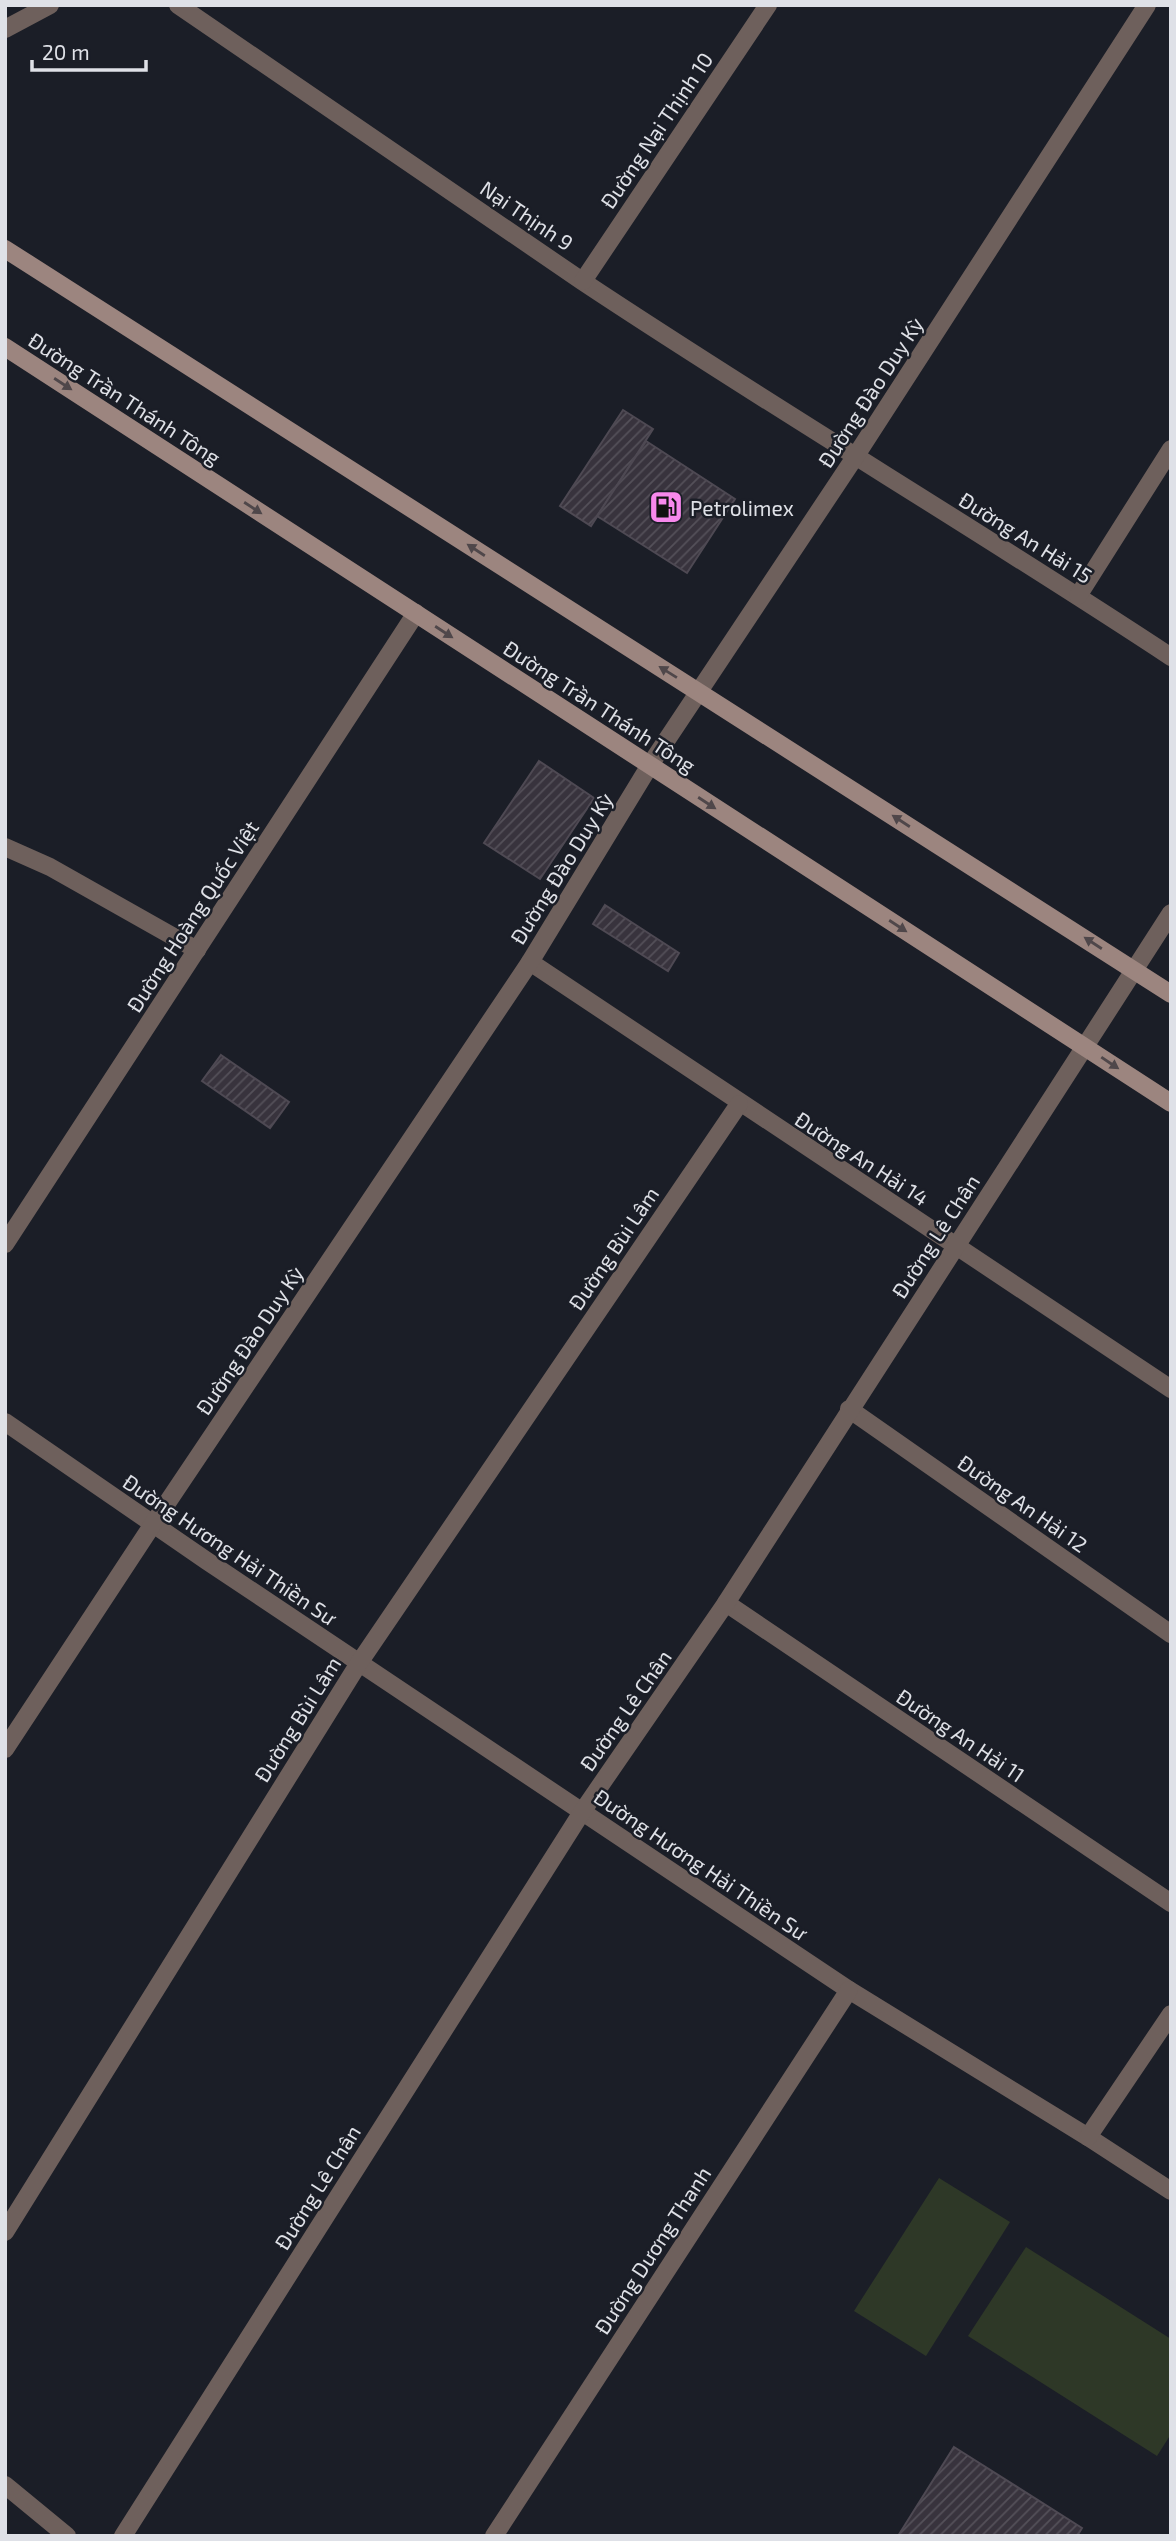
<svg xmlns="http://www.w3.org/2000/svg" width="1176" height="2541" font-family="'Exo 2',sans-serif">
<style>
.grass{fill:#2e3827}
.building{fill:url(#building-hatch);stroke:#4e4953;stroke-width:2}
.lines{fill:none;stroke-linecap:round;stroke-linejoin:round}
.minor{stroke:#6e605c;stroke-width:18}
.tertiary{stroke:#6e605c;stroke-width:18}
.secondary{stroke:#9c857f;stroke-width:18}
.oneway{fill:#4f474a}
.labels{text-anchor:middle;dominant-baseline:central;stroke-width:5;stroke-linejoin:round;paint-order:stroke}
.street-label{font-size:21px;fill:#dfe1e7;stroke:#1b1e27}
.poi-label{font-size:21px;fill:#dfe1e7;stroke:#1b1e27;text-anchor:start}
</style>
<defs>
<pattern id="building-hatch" width="6" height="6" patternUnits="userSpaceOnUse" patternTransform="scale(1.75)"><rect width="6" height="6" fill="#38333d"/><path d="M-1 1l2-2M0 6l6-6M5 7l2-2" fill="none" stroke="#545059"/></pattern>
</defs>
<rect width="100%" height="100%" fill="#1b1e27"/>
<g class="grass">
<polygon points="939,2178 1010,2222 926,2356 854,2311"/>
<polygon points="1026,2247 1171,2339 1171,2434 1157,2456 968,2336"/>
</g>
<g class="building">
<polygon points="623,410 653,429 591,526 560,506"/>
<polygon points="646,441 735,499 687,573 597,516"/>
<polygon points="539,761 594,798 540,879 484,843"/>
<polygon points="605,905 679,953 668,971 593,924"/>
<polygon points="221,1055 289,1102 270,1128 202,1081"/>
<polygon points="954,2447 1082,2528 1077,2536 898,2536"/>
</g>
<g class="lines">
<g class="minor">
<path d="M178,5C313,97 447,190 582,281C776,410 977,529 1171,657"/>
<polyline points="583,281 768,5"/>
<polyline points="1078,596 1171,449"/>
<polyline points="5,847 50,867 197,950"/>
<polyline points="530,962 1171,1389"/>
<polyline points="5,1244 416,613"/>
<polyline points="849,1409 1171,1634"/>
<polyline points="5,1422 207,1561 849,1990 1088,2137 1171,2191"/>
<polyline points="726,1603 1171,1903"/>
<polyline points="5,1749 153,1524 530,962 650,765 855,457 1147,5"/>
<polyline points="1088,2137 1171,2014"/>
<polyline points="5,2232 359,1663 739,1104"/>
<polyline points="5,2485 67,2536"/>
<polyline points="123,2536 582,1812 726,1603 1171,913"/>
<polyline points="494,2536 849,1990"/>
</g>
<polyline class="tertiary" points="5,29 50,5"/>
<g class="secondary">
<polyline points="5,249 1171,994"/>
<polyline points="5,347 1171,1103"/>
</g>
</g>
<defs><path id="oneway-solid" d="M-6-.8H1V-3.2L6.5 0L1 3.2V.8H-6Z" transform="scale(1.75)"/></defs>
<g class="oneway">
<use href="#oneway-solid" transform="translate(63 384) rotate(33)"/>
<use href="#oneway-solid" transform="translate(253 508) rotate(33)"/>
<use href="#oneway-solid" transform="translate(476 550) rotate(-147)"/>
<use href="#oneway-solid" transform="translate(444 632) rotate(33)"/>
<use href="#oneway-solid" transform="translate(668 672) rotate(-148)"/>
<use href="#oneway-solid" transform="translate(707 803) rotate(33)"/>
<use href="#oneway-solid" transform="translate(901 821) rotate(-147)"/>
<use href="#oneway-solid" transform="translate(898 926) rotate(33)"/>
<use href="#oneway-solid" transform="translate(1093 943) rotate(-147)"/>
<use href="#oneway-solid" transform="translate(1110 1063) rotate(34)"/>
</g>
<defs>
<g id="fuel-square" transform="scale(1.75)"><rect x="-9" y="-9" width="18" height="18" rx="4" fill="#f788ec" stroke="#1b1e27"/><path d="M-5.5-6h7V0h2V4h1.3V-2.5L3-4.5l.8-.8L6-3V5H2.5V1h-1V6h-7ZM-4.2-4.7v3.2H.2V-4.7Z" fill="#111"/></g>
</defs>
<g fill-rule="evenodd">
<use href="#fuel-square" x="666" y="507"/>
</g>
<g class="labels">
<g class="street-label">
<text transform="translate(656 130) rotate(-56)">Đường Nại Thịnh 10</text>
<text transform="translate(527 215) rotate(34)">Nại Thịnh 9</text>
<text transform="translate(870 392) rotate(-57)">Đường Đào Duy Kỳ</text>
<text transform="translate(125 398) rotate(33)">Đường Trần Thánh Tông</text>
<text transform="translate(1026 537) rotate(32)">Đường An Hải 15</text>
<text transform="translate(600 706) rotate(33)">Đường Trần Thánh Tông</text>
<text transform="translate(561 868) rotate(-58)">Đường Đào Duy Kỳ</text>
<text transform="translate(192 916) rotate(-57)">Đường Hoàng Quốc Việt</text>
<text transform="translate(862 1158) rotate(33)">Đường An Hải 14</text>
<text transform="translate(935 1236) rotate(-57)">Đường Lê Chân</text>
<text transform="translate(613 1248) rotate(-56)">Đường Bùi Lâm</text>
<text transform="translate(249 1340) rotate(-56)">Đường Đào Duy Kỳ</text>
<text transform="translate(1023 1503) rotate(35)">Đường An Hải 12</text>
<text transform="translate(230 1549) rotate(34)">Đường Hương Hải Thiền Sư</text>
<text transform="translate(625 1710) rotate(-55)">Đường Lê Chân</text>
<text transform="translate(297 1719) rotate(-58)">Đường Bùi Lâm</text>
<text transform="translate(961 1735) rotate(34)">Đường An Hải 11</text>
<text transform="translate(701 1864) rotate(34)">Đường Hương Hải Thiền Sư</text>
<text transform="translate(317 2187) rotate(-58)">Đường Lê Chân</text>
<text transform="translate(652 2250) rotate(-57)">Đường Dương Thanh</text>
</g>
<g class="poi-label">
<text x="690" y="507">Petrolimex</text>
</g>
</g>
<rect width="1176" height="2541" fill="none" stroke="#dfe1e7" stroke-width="14"/>
<path d="M32 60v10h114v-10" fill="none" stroke="#dfe1e7" stroke-width="3.5"/>
<text x="42" y="60" font-size="21" fill="#dfe1e7" stroke="#1b1e27" stroke-width="5" paint-order="stroke">20 m</text>
</svg>
